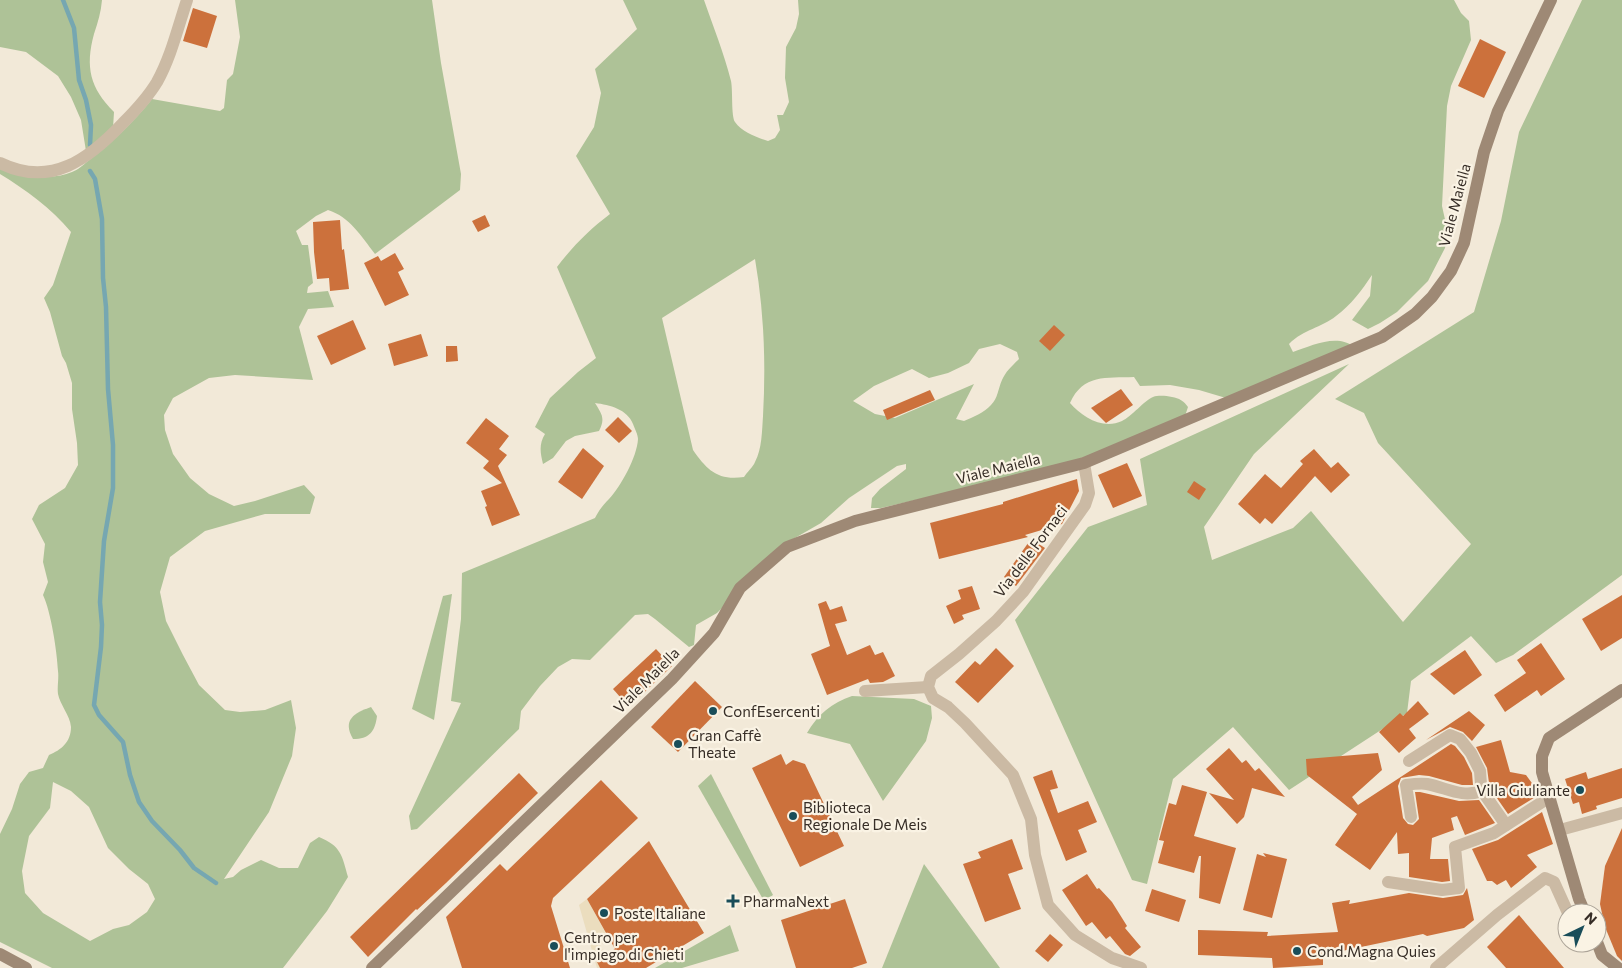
<svg xmlns="http://www.w3.org/2000/svg" width="1622" height="968" font-family="Commissioner,sans-serif">
<style>
.green{fill:#aec297;fill-rule:evenodd}
.plaza{fill:#ebddbe}
.lines{fill:none;stroke-linecap:round;stroke-linejoin:round}
.stream{stroke:#76a7b1;stroke-width:4.5}
.building{fill:#cc713c}
.street{stroke:#cbbaa4;stroke-width:12}
.secondary{stroke:#9e8975;stroke-width:12}
.poi-dot{fill:#194d59;stroke:#faf3e4;stroke-width:2}
.labels{text-anchor:middle;dominant-baseline:central;stroke-width:4.5;stroke-linejoin:round;paint-order:stroke}
.street-label{font-size:15px;fill:#362d26;stroke:#faf3e4}
.poi-label{font-size:15px;fill:#362d26;stroke:#faf3e4;text-anchor:start}
</style>
<rect width="100%" height="100%" fill="#f2e9d8"/>
<g class="green">
<path d="M0,0H102C101,12 98,22 94,34C85,67 90,88 114,112L113,128L86,151L81,120L71,97L58,76L26,52L0,47Z"/>
<path d="M235,0H432L441,63L461,174L460,190L375,254C361,236 350,217 328,210L316,216L296,231L302,245H308L313,283L308,287L307,293L328,291L334,307L308,309L299,327L313,380L235,375L209,378L173,398L164,415L165,430L173,454L190,478L209,494L234,506L255,501L304,485L315,497L310,514H265L205,531L170,557L160,592L166,621L183,655L199,685L225,710L240,712L265,710L291,700L296,728L292,756L269,812L224,879L233,877L241,870L261,860L279,868H298L310,843L319,837C341,846 342,855 348,877L327,911L283,968H52L0,942V834L12,809L20,784L29,772L43,768L49,755C61,750 71,742 71,727C70,715 60,705 58,694C57,687 59,678 58,671C57,651 51,612 43,595L48,582L43,562L45,544L32,519L39,505L65,488L78,465L77,443L72,409V383L66,363L62,356L50,312L44,298L53,285L71,232C51,208 26,190 0,174V167C23,173 49,182 72,172C78,170 83,165 88,161C111,143 134,122 152,99L220,111L224,108L227,80L233,74L240,37ZM53,782L71,791L89,807L108,848L129,869L148,884L155,899L147,912L129,925L113,929L90,941L43,913L25,893L22,871L29,836L50,808Z"/>
<path d="M623,0H704C713,26 724,53 731,81C733,91 731,116 735,122C742,132 756,137 768,141L775,138L780,130L777,115H783L789,102L785,78L786,47L796,28L799,14L798,0H1454L1461,13L1469,21L1471,40L1451,86L1447,106L1442,206L1448,233L1445,248L1428,281L1397,312L1380,323L1368,329L1352,320L1370,296L1372,275C1362,290 1351,305 1336,316C1321,328 1304,329 1289,344L1293,352C1311,346 1337,333 1354,347L1226,398L1199,390L1170,385L1140,386L1134,377C1106,378 1083,374 1070,403C1082,417 1103,430 1122,421C1131,417 1145,400 1153,397C1159,395 1166,396 1172,397C1179,398 1184,401 1188,407L1185,416L1076,463L881,508H871L872,498L880,489L906,469V464L897,466L849,498L821,523L788,542L717,613L696,625L694,645L689,647L655,619L648,614L635,615L590,660L572,659L558,667L540,686L521,711L519,729L417,829L411,830L409,816L461,703L451,701L461,619L462,573L595,518C599,510 603,505 609,499C621,486 637,457 638,439C638,435 635,429 633,424C627,409 610,405 595,403C601,413 606,418 599,431L575,436L566,441L553,458L543,464C540,452 539,444 545,434L535,427L550,398L578,372L596,358L557,267C573,246 589,230 610,214L576,156L594,127L601,93L595,69L637,29ZM755,259C764,311 766,363 763,416C762,430 762,449 755,462C753,467 747,472 744,477C718,481 707,470 693,450L662,318ZM1000,344L1017,352L1019,359C1012,366 1006,371 1002,380C998,389 998,398 991,405C984,413 973,417 964,421L956,419L974,384L895,418L875,414L853,401L874,386L912,369L929,378L948,373L969,363L979,349Z"/>
<polygon points="1582,0 1622,0 1622,575 1513,655 1496,663 1471,636 1411,681 1407,713 1289,790 1233,727 1173,779 1147,884 1132,880 1015,620 1088,527 1147,505 1140,459 1349,364 1254,454 1204,527 1212,560 1293,528 1311,511 1403,622 1471,544 1378,443 1364,413 1335,399 1474,312 1501,221 1519,132"/>
<polygon points="452,594 434,720 412,709 443,596"/>
<path d="M852,696L914,699L931,706L932,718L926,741L883,801L850,744L807,733C818,714 832,703 852,696Z"/>
<path d="M371,707L377,716C375,732 369,739 353,739C342,720 354,713 371,707Z"/>
<polygon points="711,774 773,895 764,901 698,786"/>
<polygon points="924,864 1000,968 882,968"/>
<polygon points="730,925 739,951 682,968 655,968"/>
</g>
<polygon class="plaza" points="587,899 609,939 600,945 605,955 596,960 600,968 597,968 579,905"/>
<g class="lines">
<g class="stream">
<polyline points="63,0 74,28 79,80 86,100 91,125 90,145"/>
<polyline points="90,171 95,179 102,219 103,278 106,307 108,389 113,445 113,488 104,541 100,602 102,625 101,647 94,705 99,715 123,742 130,775 139,802 152,821 180,850 194,868 216,883"/>
</g>
</g>
<g class="building">
<polygon points="193,8 217,16 207,48 183,41"/>
<polygon points="1480,39 1506,52 1484,98 1458,86"/>
<polygon points="485,215 490,226 478,232 472,221"/>
<polygon points="340,220 342,250 344,249 349,289 330,291 329,278 317,279 314,252 313,222"/>
<polygon points="395,253 404,269 398,272 409,295 385,306 364,263 378,256 381,261"/>
<polygon points="353,320 366,349 331,365 317,336"/>
<polygon points="1054,325 1065,335 1050,351 1039,341"/>
<polygon points="421,334 428,356 394,366 388,344"/>
<polygon points="446,346 457,346 458,361 446,362"/>
<polygon points="1121,389 1133,405 1106,423 1091,408"/>
<polygon points="930,390 935,400 887,420 883,410"/>
<polygon points="618,417 632,431 619,443 605,430"/>
<polygon points="486,418 509,436 499,449 507,455 498,466 520,515 492,526 485,507 487,506 481,491 502,483 483,468 489,461 466,443"/>
<polygon points="583,448 604,466 582,499 558,482"/>
<polygon points="1314,449 1331,468 1338,462 1350,475 1331,493 1315,476 1272,524 1265,518 1260,524 1238,504 1265,474 1281,488 1303,464 1300,461"/>
<polygon points="1127,463 1142,496 1113,508 1098,475"/>
<polygon points="1077,479 1079,491 1062,524 1025,535 1028,537 939,559 930,523 1003,504 1003,502"/>
<polygon points="1194,481 1206,489 1199,500 1187,492"/>
<polygon points="1031,539 1045,548 1016,586 1004,577"/>
<polygon points="972,586 980,609 962,615 964,619 954,624 946,606 961,599 958,590"/>
<polygon points="1622,595 1622,638 1601,651 1582,619"/>
<polygon points="826,601 830,610 842,606 847,621 835,624 847,655 870,645 875,655 883,652 895,676 883,682 870,683 868,679 827,695 811,654 830,646 818,604"/>
<polygon points="1541,643 1565,679 1541,696 1537,690 1505,712 1494,695 1526,673 1517,660"/>
<polygon points="996,648 1014,666 978,703 955,682 975,661 980,665"/>
<polygon points="656,649 672,666 629,707 613,689"/>
<polygon points="1465,650 1482,675 1454,695 1430,674"/>
<polygon points="695,681 722,707 678,752 651,727"/>
<polygon points="1418,701 1429,714 1409,729 1416,738 1399,753 1379,732 1400,713 1403,716"/>
<polygon points="1469,711 1485,725 1472,741 1463,732 1450,727 1426,740"/>
<polygon points="1501,740 1510,772 1526,775 1537,790 1535,792 1537,796 1508,814 1492,791 1489,783 1487,768 1476,747"/>
<polygon points="1451,744 1455,746 1464,757 1472,773 1473,785 1462,785 1429,776 1419,775 1401,778 1398,786 1403,818 1408,824 1413,825 1419,819 1415,792 1420,792 1459,801 1479,800 1495,823 1465,835 1457,816 1451,818 1454,830 1432,838 1430,859 1448,859 1450,881 1442,882 1409,877 1409,853 1398,854 1397,832 1370,870 1335,845 1357,814 1307,775 1306,759 1378,753 1382,770 1352,797 1358,805"/>
<polygon points="1229,748 1242,763 1246,760 1255,771 1259,768 1285,797 1252,788 1244,817 1237,824 1209,793 1234,800 1206,769"/>
<polygon points="781,754 786,765 793,760 805,764 844,846 800,867 752,768"/>
<polygon points="1622,768 1622,798 1596,806 1597,809 1582,814 1579,802 1573,804 1565,779 1586,772 1588,779"/>
<polygon points="1052,770 1058,788 1050,790 1058,813 1088,801 1097,822 1078,830 1087,852 1066,861 1033,777"/>
<polygon points="519,773 538,793 446,883 417,910 416,909 368,957 350,937"/>
<polygon points="601,780 638,818 553,898 551,906 570,968 462,968 446,917 500,864 507,871"/>
<polygon points="1182,785 1207,792 1194,836 1236,848 1220,904 1199,898 1201,856 1199,856 1194,873 1158,863 1164,841 1159,840 1169,803 1176,805"/>
<polygon points="1542,812 1553,844 1527,855 1537,867 1511,888 1506,880 1497,885 1492,881 1487,881 1472,849 1498,840"/>
<polygon points="1622,828 1622,961 1617,956 1605,927 1600,904 1605,866"/>
<polygon points="1012,839 1023,869 1008,874 1021,909 985,922 963,864 981,858 978,852"/>
<polygon points="649,841 704,933 646,968 600,968 596,960 615,949 587,899"/>
<polygon points="1263,853 1287,859 1272,918 1243,910 1257,854 1266,857"/>
<polygon points="1087,874 1097,889 1099,888 1112,902 1127,926 1125,928 1141,947 1130,956 1125,954 1110,936 1106,939 1092,922 1086,926 1062,890"/>
<polygon points="1467,888 1474,920 1464,928 1427,936 1423,934 1323,955 1323,965 1273,968 1272,958 1198,955 1198,930 1268,932 1267,936 1338,932 1332,903 1350,900 1349,904 1409,893 1443,898 1463,895"/>
<polygon points="1152,889 1186,900 1179,922 1145,911"/>
<polygon points="845,899 867,963 852,968 796,968 781,920"/>
<polygon points="1519,915 1564,968 1506,968 1487,947"/>
<polygon points="1050,934 1063,945 1048,962 1035,951"/>
</g>
<g class="lines">
<g class="street">
<path d="M0,163C51,188 89,159 123,123C135,111 148,97 157,82C171,57 178,27 187,0"/>
<polyline points="1084,463 1089,493 1085,505 1023,592 996,621 959,654 931,676 928,687 933,698 948,707 965,723 1013,775 1031,819 1035,855 1048,905 1075,935 1112,958 1141,968"/>
<polyline points="865,691 928,687"/>
<polyline points="1409,761 1450,735 1460,739 1471,753 1480,771 1481,785 1485,795 1506,825"/>
<path d="M1411,817L1406,785C1413,784 1421,783 1427,784C1448,788 1460,798 1483,791"/>
<polyline points="1560,830 1622,813"/>
<polyline points="1388,882 1442,890 1459,888 1455,847 1494,833 1550,797"/>
<polyline points="1436,968 1497,915 1545,878 1554,882 1568,913"/>
</g>
<g class="secondary">
<polyline points="1585,913 1579,899 1542,772 1542,756 1549,738 1622,690"/>
<polyline points="1597,942 1602,955 1618,968"/>
<polyline points="0,954 26,968"/>
<polyline points="372,968 672,679 714,633 740,588 787,547 855,521 1084,463 1382,337 1415,314 1432,297 1451,271 1464,243 1484,152 1498,111 1551,0"/>
</g>
</g>
<g class="poi-dot">
<circle cx="713" cy="711" r="5"/>
<circle cx="678" cy="744" r="5"/>
<circle cx="1580" cy="790" r="5"/>
<circle cx="793" cy="816" r="5"/>
<path d="M730.5 893.5h5v5h5v5h-5v5h-5v-5h-5v-5h5z"/>
<circle cx="604" cy="913" r="5"/>
<circle cx="554" cy="946" r="5"/>
<circle cx="1297" cy="951" r="5"/>
</g>
<g class="labels">
<g class="street-label">
<text transform="translate(1454 205) rotate(-75)">Viale Maiella</text>
<text transform="translate(998 468) rotate(-14)">Viale Maiella</text>
<text transform="translate(1030 551) rotate(-53)">Via delle Fornaci</text>
<text transform="translate(646 680) rotate(-45)">Viale Maiella</text>
</g>
<g class="poi-label">
<text x="723" y="711">ConfEsercenti</text>
<text x="688" y="735">Gran Caffè<tspan x="688" dy="17">Theate</tspan></text>
<text x="1570" y="790" text-anchor="end">Villa Giuliante</text>
<text x="803" y="807">Biblioteca<tspan x="803" dy="17">Regionale De Meis</tspan></text>
<text x="743" y="901">PharmaNext</text>
<text x="614" y="913">Poste Italiane</text>
<text x="564" y="937">Centro per<tspan x="564" dy="17">l'impiego di Chieti</tspan></text>
<text x="1307" y="951">Cond.Magna Quies</text>
</g>
</g>
<g transform="translate(1582 928) rotate(43)"><circle r="24" fill="#faf3e4" stroke="#aca498"/>
<path d="M0-4L9 19L0 12L-9 19Z" fill="#194d59"/>
<text y="-8" font-size="14" font-weight="bold" text-anchor="middle" fill="#362d26">N</text>
</g>
</svg>
